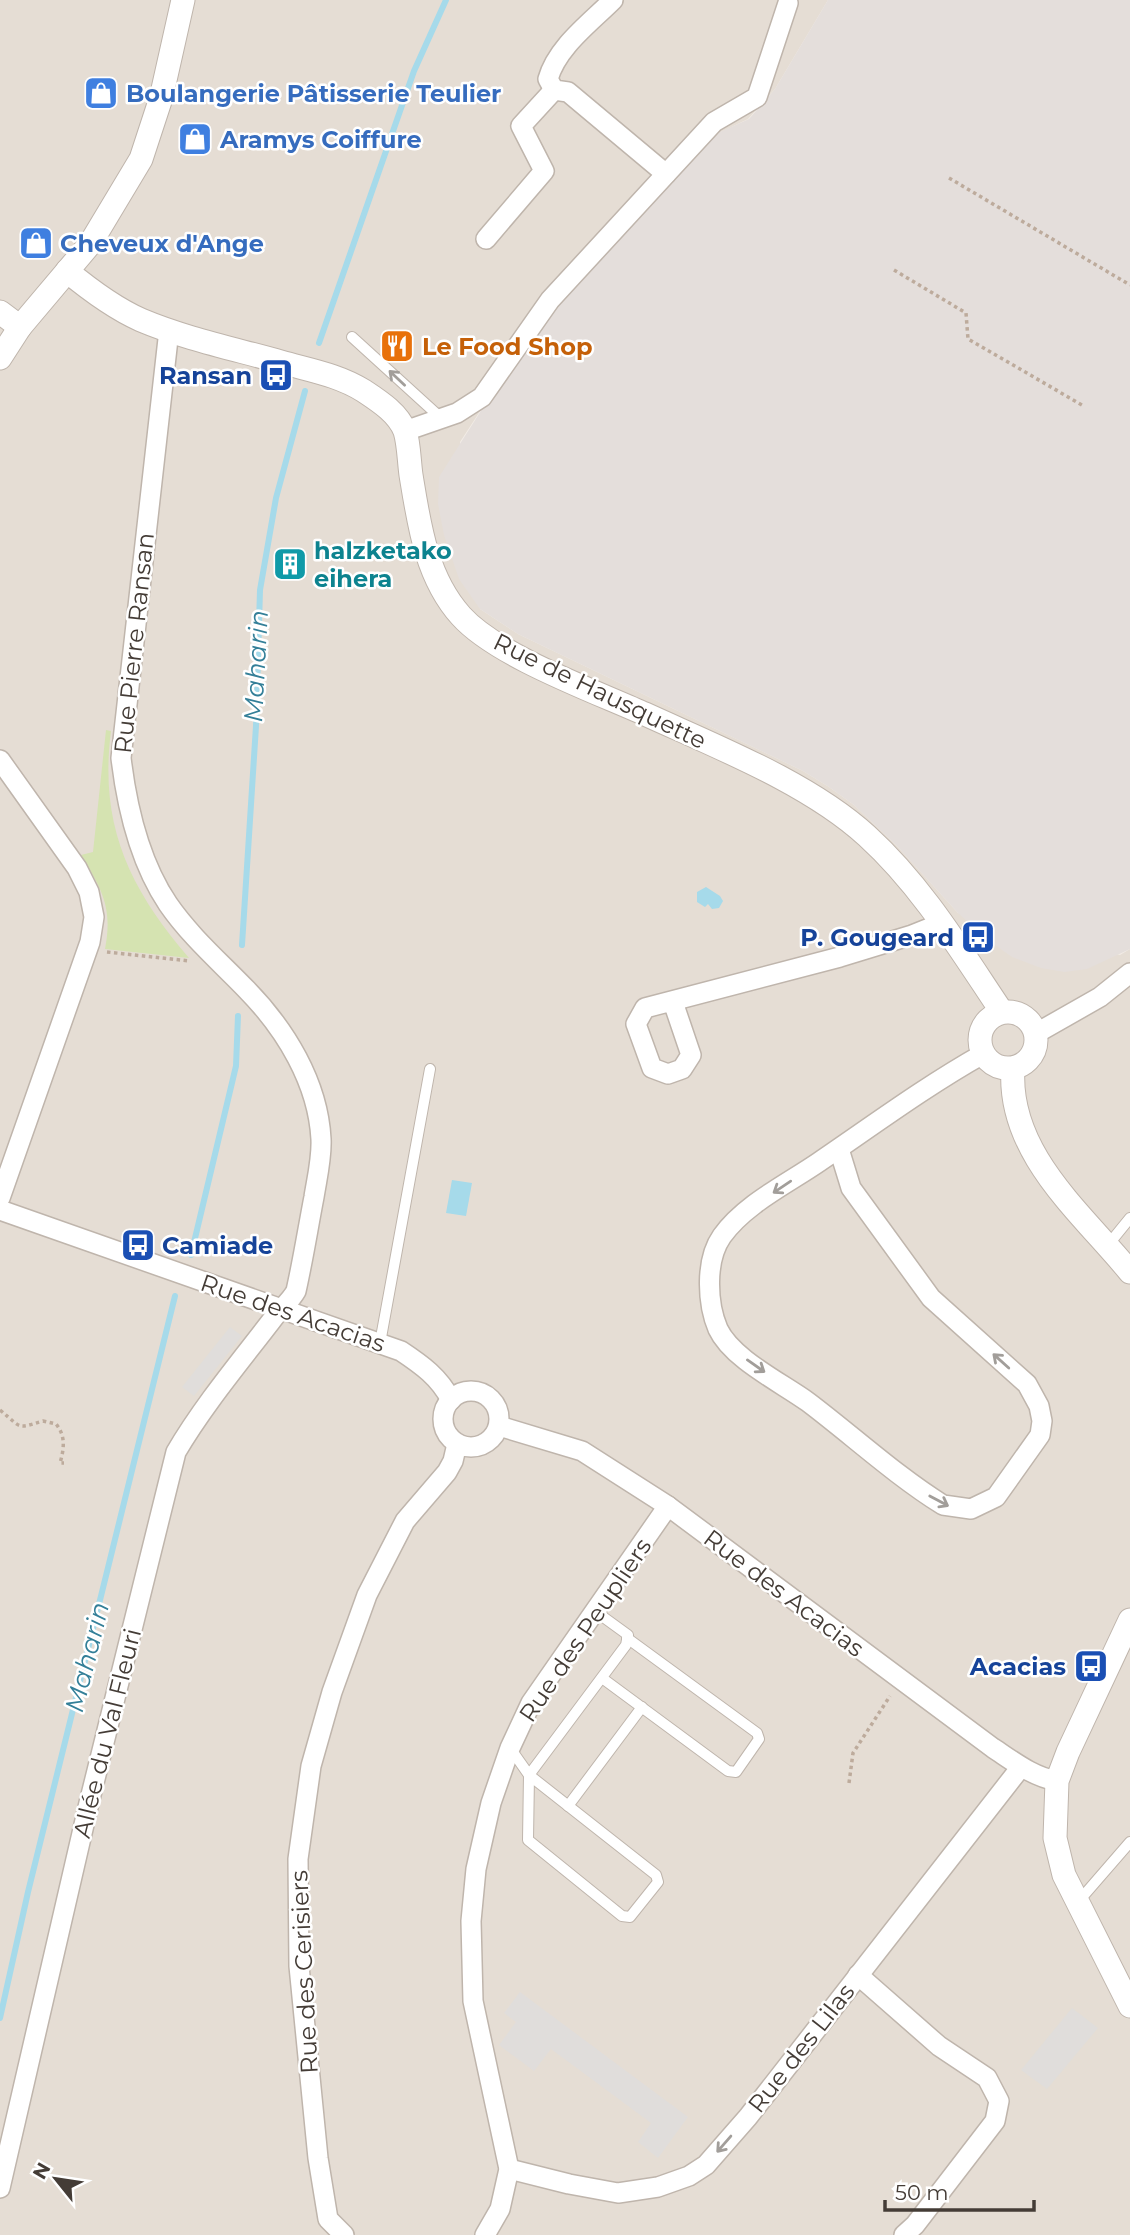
<svg xmlns="http://www.w3.org/2000/svg" width="1130" height="2235" font-family="Montserrat,sans-serif">
<style>
.residential{fill:#e5ddd4}
.industrial{fill:#e4dedb}
.green{fill:#d5e3b1}
.parking{fill:#e0dddb}
.water{fill:#a6daea}
.lines{fill:none;stroke-linecap:round;stroke-linejoin:round}
.stream{stroke:#a6daea;stroke-width:6}
.service-casing{stroke:#bfb5ac;stroke-width:12}
.minor-casing{stroke:#bfb5ac;stroke-width:22}
.tertiary-casing{stroke:#bfb5ac;stroke-width:25}
.path{stroke:#bdab9c;stroke-width:3.5;stroke-dasharray:3.5 3.5;stroke-linecap:butt}
.service{stroke:#fff;stroke-width:10}
.minor{stroke:#fff;stroke-width:19}
.tertiary{stroke:#fff;stroke-width:23}
.oneway{stroke:#a29e9a}
.labels{text-anchor:middle;dominant-baseline:central;stroke-width:5;stroke-linejoin:round;paint-order:stroke}
.shop-label{font-size:24px;font-weight:bold;fill:#366cbe;stroke:#fff;text-anchor:start}
.food-label{font-size:24px;font-weight:bold;fill:#c56008;stroke:#fff;text-anchor:start}
.transit-label{font-size:24px;font-weight:bold;fill:#164399;stroke:#fff;text-anchor:end}
.culture-label{font-size:24px;font-weight:bold;fill:#0d838f;stroke:#fff;text-anchor:start}
.street-label{font-size:24px;fill:#443c36;stroke:#fff}
.water-label{font-size:26px;font-style:italic;fill:#337f98;stroke:#fff}
</style>
<rect width="100%" height="100%" fill="#f2ece6"/>
<polygon class="residential" points="0,0 828,0 775,89 748,119 719,133 510,365 460,442 480,609 518,634 803,771 829,787 854,805 897,846 958,913 1120,955 1130,949 1130,2235 0,2235"/>
<polygon class="industrial" points="828,0 1130,0 1130,949 1087,969 1065,972 1041,968 1012,957 988,940 958,913 897,846 854,805 829,787 803,771 518,634 480,609 459,579 444,535 438,504 439,477 510,365 556,300 720,132 749,119 775,89"/>
<path class="green" d="M106,730L111,731C99,825 129,888 189,958L105,949C113,907 102,890 81,855L93,852Z"/>
<g class="parking">
<polygon points="230,1327 242,1336 194,1396 182,1387"/>
<polygon points="520,1992 688,2117 658,2158 638,2142 651,2123 551,2049 534,2071 499,2045 516,2022 504,2013"/>
<polygon points="1072,2008 1098,2028 1047,2089 1021,2070"/>
</g>
<g class="water">
<polygon points="706,887 720,896 723,901 719,908 712,909 708,904 705,907 697,902 697,892"/>
<polygon points="452,1180 472,1183 466,1216 446,1213"/>
</g>
<g class="lines">
<g class="stream">
<polyline points="319,343 414,71 446,0"/>
<polyline points="242,945 256,726 260,590 276,498 305,391"/>
<polyline points="191,1255 236,1066 238,1016"/>
<polyline points="0,2018 28,1892 175,1296"/>
</g>
<g class="service-casing">
<g id="service">
<polyline points="352,337 441,418"/>
<polyline points="1108,1245 1130,1218"/>
<polyline points="380,1343 430,1069"/>
<polyline points="602,1678 728,1771 736,1772 759,1739 757,1733 627,1638"/>
<polyline points="510,1748 529,1775 656,1875 658,1882 630,1917 622,1916 528,1840 529,1775 626,1645 628,1635 595,1611"/>
<polyline points="568,1806 642,1707"/>
<polyline points="1078,1902 1130,1842"/>
</g>
</g>
<g class="minor-casing">
<g id="minor">
<path d="M613,0C590,23 557,47 548,79L554,90L568,92L666,174"/>
<polyline points="486,239 544,171 521,126 554,90"/>
<polyline points="405,431 457,413 482,397 550,300 714,122 757,97 788,3"/>
<polyline points="0,760 77,868 89,892 94,917 90,942 0,1198"/>
<polyline points="673,1002 691,1055 682,1069 668,1074 652,1068 636,1024 645,1008 840,957 912,935 942,923"/>
<polyline points="1035,1034 1100,997 1130,973"/>
<path d="M839,1149L851,1188L931,1298L1027,1384L1039,1406L1042,1421L1040,1435L996,1497L971,1509L943,1505C895,1475 853,1436 808,1402C782,1383 732,1359 718,1329C707,1303 705,1260 722,1236C745,1204 787,1184 819,1162C872,1126 926,1086 983,1054"/>
<path d="M0,1210L401,1351C422,1365 439,1377 451,1400"/>
<circle cx="471" cy="1419" r="28"/>
<path d="M499,1426L582,1451L668,1506L993,1748C1013,1761 1033,1777 1057,1781"/>
<polyline points="858,1975 939,2046 987,2078 999,2101 995,2121 915,2225 904,2235"/>
<polyline points="509,2169 569,2184 618,2193 658,2187 689,2176 706,2165 748,2117 1021,1767"/>
<path d="M0,2188L89,1803L176,1452C203,1406 239,1363 272,1320C280,1309 290,1302 296,1291C303,1260 308,1228 314,1197C317,1178 322,1158 321,1139C318,1082 285,1029 247,990C220,962 190,936 168,904C139,861 127,808 121,758L169,330"/>
<polyline points="344,2235 328,2219 318,2158 299,1966 298,1859 311,1766 332,1692 367,1595 405,1521 447,1472 453,1461 457,1444"/>
<polyline points="485,2235 500,2209 509,2169 473,2001 471,1921 476,1869 491,1803 510,1748 531,1703 668,1506"/>
</g>
</g>
<g class="tertiary-casing">
<g id="tertiary">
<path d="M67,271C90,290 114,308 141,320C186,339 235,349 281,362C309,370 339,375 364,391C379,401 398,413 405,431C409,444 409,461 411,475C419,524 426,577 461,616C497,656 594,691 645,714C717,747 809,783 867,836C922,886 961,951 1002,1012"/>
<polyline points="0,312 20,327"/>
<polyline points="0,358 20,327 90,244 141,159 161,98 183,0"/>
<circle cx="1008" cy="1040" r="28"/>
<path d="M1013,1068C1007,1153 1081,1212 1130,1272"/>
<polyline points="1130,1620 1068,1752 1057,1781 1055,1838 1064,1875 1130,2006"/>
</g>
</g>
<g class="path">
<polyline points="949,178 1130,285"/>
<polyline points="894,270 966,313 968,339 1082,405"/>
<polyline points="107,952 190,961"/>
<path d="M0,1410C23,1429 16,1429 43,1421L56,1424C66,1436 64,1449 60,1463H64"/>
<polyline points="849,1783 853,1753 890,1696"/>
</g>
<use href="#service" class="service"/>
<use href="#minor" class="minor"/>
<use href="#tertiary" class="tertiary"/>
</g>
<defs><path id="oneway-shaft" d="M-6 0H5M1.5-3L5.5 0L1.5 3" fill="none" stroke-width="1.6" stroke-linecap="round" stroke-linejoin="round" transform="scale(1.75)"/></defs>
<g class="oneway">
<use href="#oneway-shaft" transform="translate(397 378) rotate(-137)"/>
<use href="#oneway-shaft" transform="translate(782 1187) rotate(146)"/>
<use href="#oneway-shaft" transform="translate(1001 1361) rotate(-138)"/>
<use href="#oneway-shaft" transform="translate(756 1366) rotate(35)"/>
<use href="#oneway-shaft" transform="translate(939 1501) rotate(28)"/>
<use href="#oneway-shaft" transform="translate(724 2144) rotate(131)"/>
</g>
<defs>
<g id="shop-square" transform="scale(1.75)"><rect x="-9" y="-9" width="18" height="18" rx="4" fill="#3f7fe0" stroke="#fff"/><path d="M-5-2.5h2.3a2.7 3.5 0 0 1 5.4 0H5L5.5 6h-11ZM-1.5-2.5h3a1.5 2.3 0 0 0-3 0Z" fill="#fff"/></g>
<g id="restaurant-square" transform="scale(1.75)"><rect x="-9" y="-9" width="18" height="18" rx="4" fill="#e8710a" stroke="#fff"/><path d="M-5-6h1v4h1v-4h1v4h1v-4h1v5L-1.5 .5V6h-2V.5L-5-1ZM5-6V6H3V1.5H1.5Q1.5-4 5-6Z" fill="#fff"/></g>
<g id="bus-square" transform="scale(1.75)"><rect x="-9" y="-9" width="18" height="18" rx="4" fill="#1a4fb4" stroke="#fff"/><path d="M-5-6H5V4H4V6H2V4H-2V6H-4V4H-5ZM-3.5-4V0h7V-4ZM-3.5 1.2v1.5H-2V1.2ZM2 1.2v1.5H3.5V1.2Z" fill="#fff"/></g>
<g id="building-square" transform="scale(1.75)"><rect x="-9" y="-9" width="18" height="18" rx="4" fill="#0f9aa8" stroke="#fff"/><path d="M-4-6H4V6H1V3H-1V6H-4ZM-2.5-4.3h1.7v1.8h-1.7ZM.8-4.3h1.7v1.8H.8ZM-2.5-1h1.7V.8h-1.7ZM.8-1h1.7V.8H.8Z" fill="#fff"/></g>
</defs>
<g fill-rule="evenodd">
<use href="#shop-square" x="101" y="93"/>
<use href="#shop-square" x="195" y="139"/>
<use href="#shop-square" x="36" y="243"/>
<use href="#restaurant-square" x="397" y="346"/>
<use href="#bus-square" x="276" y="375"/>
<use href="#building-square" x="290" y="564"/>
<use href="#bus-square" x="978" y="937"/>
<use href="#bus-square" x="138" y="1245"/>
<use href="#bus-square" x="1091" y="1666"/>
</g>
<g class="labels">
<g class="shop-label">
<text x="126" y="93">Boulangerie Pâtisserie Teulier</text>
<text x="220" y="139">Aramys Coiffure</text>
<text x="60" y="243">Cheveux d'Ange</text>
</g>
<g class="food-label">
<text x="422" y="346">Le Food Shop</text>
</g>
<g class="transit-label">
<text x="252" y="375">Ransan</text>
<text x="954" y="937">P. Gougeard</text>
<text x="162" y="1245" text-anchor="start">Camiade</text>
<text x="1066" y="1666">Acacias</text>
</g>
<g class="culture-label">
<text x="314" y="550">halzketako<tspan x="314" dy="28">eihera</tspan></text>
</g>
<g class="street-label">
<text transform="translate(134 643) rotate(-84)">Rue Pierre Ransan</text>
<text transform="translate(600 691) rotate(26)">Rue de Hausquette</text>
<text transform="translate(293 1313) rotate(19)">Rue des Acacias</text>
<text transform="translate(784 1593) rotate(37)">Rue des Acacias</text>
<text transform="translate(585 1630) rotate(-56)">Rue des Peupliers</text>
<text transform="translate(107 1733) rotate(-76)">Allée du Val Fleuri</text>
<text transform="translate(304 1972) rotate(-93)">Rue des Cerisiers</text>
<text transform="translate(801 2048) rotate(-52)">Rue des Lilas</text>
</g>
<g class="water-label">
<text transform="translate(256 666) rotate(-87)">Maharin</text>
<text transform="translate(87 1657) rotate(-76)">Maharin</text>
</g>
</g>
<g transform="translate(56 2179) rotate(300)" stroke="#ffffff" stroke-width="5" paint-order="stroke">
<path d="M0-5L12 26L0 18L-12 26Z" fill="#443c36"/>
<text y="-10" font-size="19" font-weight="bold" text-anchor="middle" fill="#443c36">N</text>
</g>
<path d="M885 2200v10h149v-10" fill="none" stroke="#443c36" stroke-width="3.5"/>
<text x="895" y="2200" font-size="21" fill="#443c36" stroke="#ffffff" stroke-width="5" paint-order="stroke">50 m</text>
</svg>
